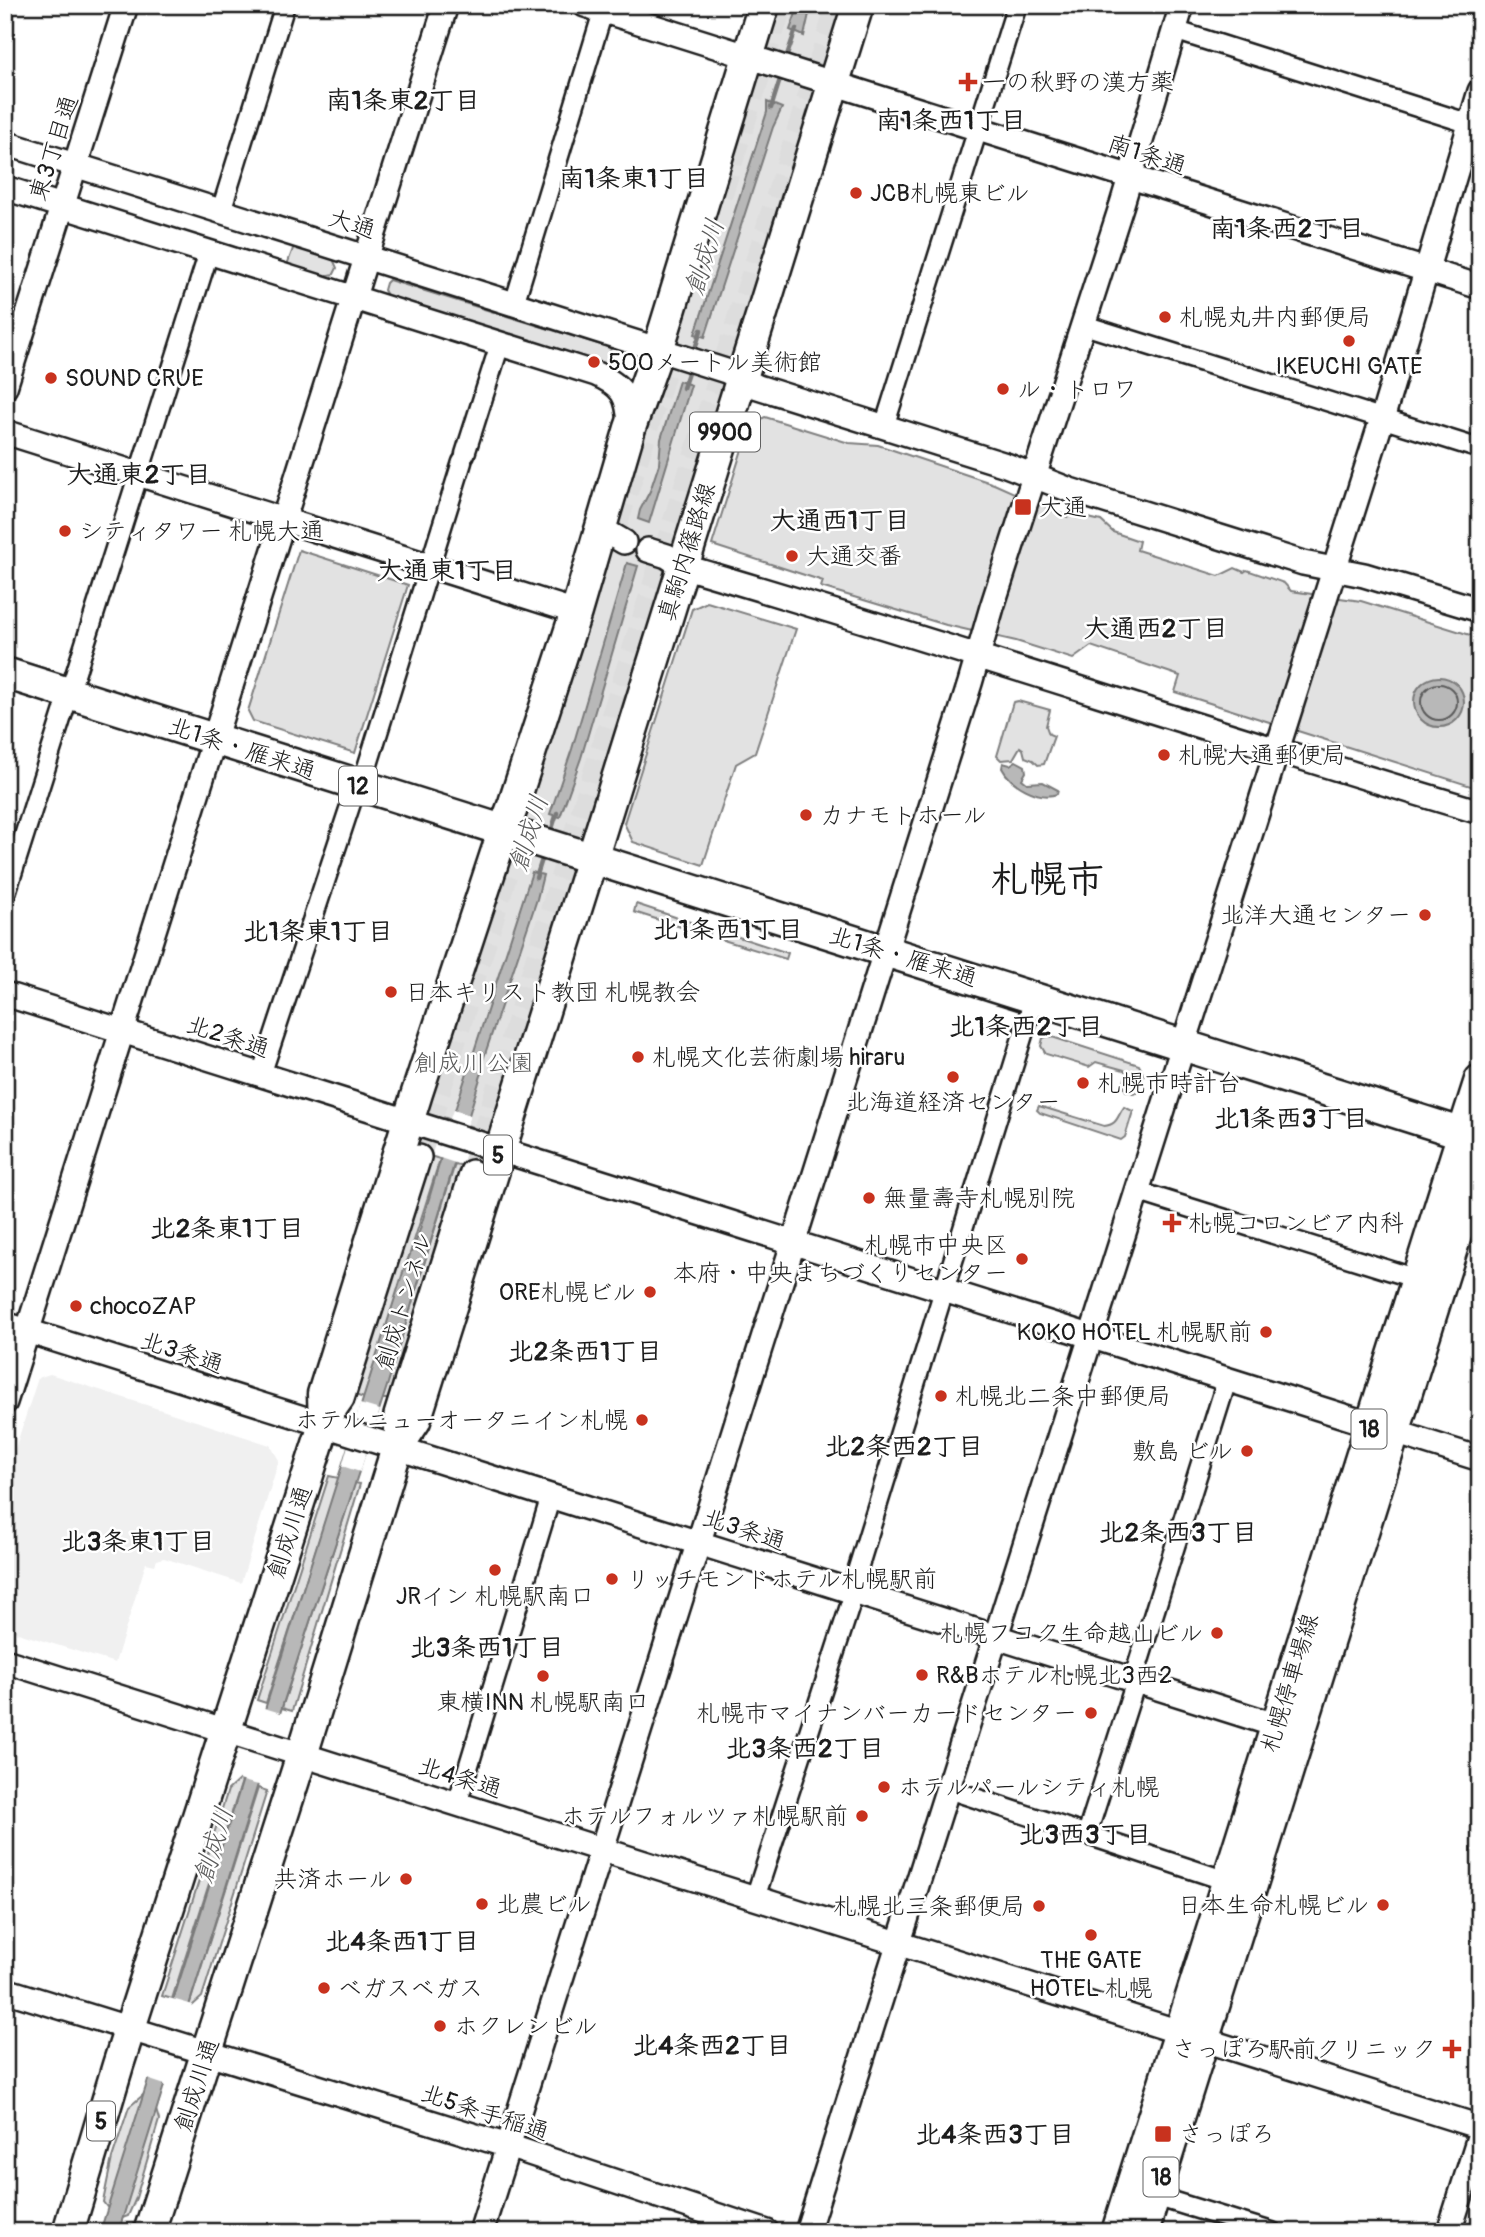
<svg xmlns="http://www.w3.org/2000/svg" width="1485" height="2237" font-family="Pangolin,'Klee One',sans-serif">
<style>
.built{fill:#f0f0f0}
.green{fill:#e2e2e2;stroke:#7f7f7f;stroke-width:2}
.water{fill:#b8b8b8;stroke:#7a7a7a;stroke-width:2}
.pier{fill:#fff}
.lines{fill:none;stroke-linecap:round;stroke-linejoin:round}
.shore{stroke:#5a5a5a;stroke-width:2}
.stream{stroke:#7a7a7a;stroke-width:4.5}
.tertiary-tunnel{stroke:#ddd;stroke-width:23;stroke-dasharray:23 11;stroke-linecap:butt}
.minor-casing{stroke:#1c1c1c;stroke-width:23}
.tertiary-casing{stroke:#1c1c1c;stroke-width:28}
.primary-casing{stroke:#1c1c1c;stroke-width:35}
.trunk-casing{stroke:#1c1c1c;stroke-width:35}
.minor{stroke:#fff;stroke-width:18}
.tertiary{stroke:#fff;stroke-width:23}
.primary{stroke:#fff;stroke-width:30}
.trunk{stroke:#fff;stroke-width:30}
.poi-dot{fill:#c8321e;stroke:#fff;stroke-width:2.5}
.labels{text-anchor:middle;dominant-baseline:central;stroke-width:5;stroke-linejoin:round;paint-order:stroke}
.shield{fill:#fff;stroke:#606060;stroke-width:2}
.shield-label{font-size:23px;font-weight:bold;fill:#1c1c1c}
.poi-label{font-size:24px;fill:#1c1c1c;stroke:#fff;text-anchor:start}
.street-label{font-size:24px;fill:#1c1c1c;stroke:#fff}
.park-label{font-size:24px;fill:#575757;stroke:#fff}
.neighbourhood-label{font-size:26px;font-weight:bold;fill:#1c1c1c;stroke:#fff}
.water-label{font-size:26px;font-style:italic;fill:#5a5a5a;stroke:#fff}
.town-label{font-size:38px;font-weight:bold;fill:#1c1c1c;stroke:#fff}
</style>
<rect width="100%" height="100%" fill="#fff"/>
<filter id="ink" filterUnits="userSpaceOnUse"><feTurbulence type="fractalNoise" baseFrequency=".0143" numOctaves="2"/><feDisplacementMap in="SourceGraphic" scale="14" xChannelSelector="R" yChannelSelector="G"/><feConvolveMatrix kernelMatrix="1 2 1 2 8 2 1 2 1" color-interpolation-filters="sRGB"/></filter>
<g filter="url(#ink)">
<polygon class="built" points="50,1374 270,1445 279,1460 241,1583 164,1558 157,1560 155,1565 146,1563 115,1663 5,1629 5,1480 38,1378"/>
<g class="green">
<polygon points="774,5 847,5 492,1123 481,1130 428,1112 424,1101"/>
<polygon points="294,246 333,259 337,268 334,274 323,276 287,265"/>
<polygon points="389,280 611,348 607,365 388,297 384,290 386,283"/>
<polygon points="765,417 849,443 878,445 994,484 1068,517 1072,514 1101,521 1113,532 1139,541 1137,550 1219,576 1235,568 1244,572 1247,570 1284,583 1291,591 1361,601 1480,638 1480,789 1175,692 1180,676 1091,646 1073,659 1016,641 946,625 821,587 823,581 712,545 750,424"/>
<polygon points="299,550 408,585 355,753 253,721 248,711"/>
<polygon points="707,602 796,629 755,753 736,764 703,865 633,842 624,823 692,609"/>
<polygon points="1018,701 1050,710 1046,726 1049,734 1054,736 1044,764 1038,765 1033,760 1025,757 1023,749 1020,747 1013,759 1001,760 997,756 1013,702"/>
<polygon points="636,904 711,929 709,936 634,912"/>
<polygon points="723,932 788,953 786,959 720,939"/>
<polygon points="1049,1036 1139,1065 1144,1075 1138,1092 1133,1093 1126,1091 1123,1085 1127,1073 1124,1070 1096,1062 1089,1067 1046,1054 1041,1046 1043,1038"/>
<path d="M1039,1106L1104,1126C1118,1125 1117,1116 1124,1107L1133,1111L1125,1137L1121,1140L1040,1113L1037,1110Z"/>
<polygon points="426,1155 440,1159 364,1398 355,1395"/>
<polygon points="455,1164 464,1166 389,1399 382,1399"/>
<polygon points="329,1476 339,1478 266,1703 257,1700"/>
<polygon points="355,1483 360,1484 292,1711 282,1708"/>
<polygon points="239,1780 242,1781 172,1999 162,1996 228,1790"/>
<polygon points="258,1788 267,1791 202,1997 192,2006 189,2006"/>
<polygon points="150,2089 159,2120 136,2198 128,2216 117,2220 103,2202 112,2158 129,2107"/>
</g>
<g class="water">
<polygon points="799,5 811,5 804,36 790,30"/>
<polygon points="767,102 782,108 773,127 705,337 695,334 767,112"/>
<polygon points="679,381 691,385 649,523 638,519 640,510 650,491 659,464 661,439"/>
<polygon points="627,563 638,566 581,758 560,817 550,814 572,749"/>
<circle cx="1439" cy="702" r="25"/>
<path d="M1016,761L1025,766L1026,772L1022,779L1027,783L1043,782L1058,790L1057,794C1039,801 1010,784 1002,768L1003,763L1010,765Z"/>
<polygon points="532,872 543,875 537,899 483,1060 482,1072 388,1383 283,1704 119,2230 118,2232 100,2232 405,1266 418,1236 455,1110"/>
</g>
<g class="pier">
<polygon points="453,1110 470,1115 458,1164 437,1157"/>
<polygon points="360,1404 380,1410 360,1472 342,1466"/>
<polygon points="261,1707 284,1714 262,1786 239,1780"/>
<polygon points="169,1998 193,2005 168,2086 144,2078"/>
</g>
<g class="lines">
<circle class="shore" cx="1439" cy="702" r="18"/>
<g class="stream">
<polyline points="785,61 796,29"/>
<polyline points="771,108 782,73"/>
<polyline points="693,355 701,330"/>
<polyline points="683,388 690,367"/>
<polyline points="550,835 557,813"/>
<polyline points="536,878 544,853"/>
</g>
<g class="tertiary-tunnel">
<polyline points="721,195 781,5"/>
<polyline points="616,525 666,368"/>
<polyline points="419,1157 522,822"/>
<polyline points="472,1172 569,853 838,5"/>
</g>
<g class="minor-casing">
<g id="minor">
<polyline points="1174,30 1480,127"/>
<polyline points="221,211 285,5"/>
<polyline points="514,304 605,5"/>
<polyline points="1084,325 1480,449"/>
<polyline points="884,427 1017,5"/>
<polyline points="465,454 500,344"/>
<polyline points="361,787 462,462"/>
<polyline points="5,896 209,252"/>
<polyline points="261,1075 357,785"/>
<polyline points="1136,1191 1417,1279"/>
<polyline points="851,1591 1034,999"/>
<polyline points="1133,1680 1227,1380"/>
<polyline points="948,1789 1227,1881"/>
<polyline points="457,1804 551,1496"/>
<polyline points="1087,1834 1136,1681"/>
<polyline points="755,1898 854,1593"/>
<polyline points="1155,2196 1272,2232"/>
</g>
</g>
<g class="tertiary-casing">
<g id="tertiary">
<polyline points="585,5 1480,287"/>
<polyline points="5,143 726,371 758,387 1006,465 1070,490 1303,563 1364,575 1480,610"/>
<path d="M5,188L596,374C623,386 628,395 630,424"/>
<polyline points="5,387 126,5"/>
<polyline points="5,432 576,612"/>
<polyline points="600,528 624,542"/>
<path d="M648,550L667,556L682,566C949,644 1213,733 1480,812"/>
<polyline points="5,994 1480,1459"/>
<polyline points="5,1324 1291,1730"/>
<polyline points="5,1402 446,5"/>
<polyline points="324,1425 342,1399 419,1157"/>
<polyline points="397,1448 396,1415 472,1172"/>
<polyline points="5,1661 1480,2127"/>
<polyline points="5,1990 508,2146 767,2232"/>
<polyline points="481,2232 970,683 992,607 1122,204 1182,5"/>
<polyline points="807,2232 1382,419 1480,91"/>
<polyline points="1449,2232 1480,2134"/>
</g>
</g>
<g class="primary-casing">
<g id="primary">
<polyline points="503,832 514,803 576,612 630,428 658,350 764,5"/>
<polyline points="592,859 858,5"/>
<polyline points="1117,2232 1463,1133"/>
<polyline points="1143,2232 1480,1159"/>
</g>
</g>
<g class="trunk-casing">
<g id="trunk">
<polyline points="5,673 1480,1139"/>
<polyline points="1463,1133 1480,1080"/>
<polyline points="68,2232 118,2065 324,1425 323,1394 417,1093 503,832"/>
<polyline points="149,2232 302,1755 397,1448 415,1421 592,859"/>
</g>
</g>
<use href="#minor" class="minor"/>
<use href="#tertiary" class="tertiary"/>
<use href="#primary" class="primary"/>
<use href="#trunk" class="trunk"/>
</g>
</g>
<g class="poi-dot">
<path d="M964.5 71.5h7v7h7v7h-7v7h-7v-7h-7v-7h7z"/>
<circle cx="856" cy="193" r="7"/>
<circle cx="1165" cy="317" r="7"/>
<circle cx="1349" cy="341" r="7"/>
<circle cx="594" cy="362" r="7"/>
<circle cx="51" cy="378" r="7"/>
<circle cx="1003" cy="389" r="7"/>
<rect x="1014" y="498" width="18" height="18" rx="3.5"/>
<circle cx="65" cy="531" r="7"/>
<circle cx="792" cy="556" r="7"/>
<circle cx="1164" cy="755" r="7"/>
<circle cx="806" cy="815" r="7"/>
<circle cx="1425" cy="915" r="7"/>
<circle cx="391" cy="992" r="7"/>
<circle cx="638" cy="1057" r="7"/>
<circle cx="953" cy="1077" r="7"/>
<circle cx="1083" cy="1083" r="7"/>
<circle cx="869" cy="1198" r="7"/>
<path d="M1168.5 1212.5h7v7h7v7h-7v7h-7v-7h-7v-7h7z"/>
<circle cx="1022" cy="1259" r="7"/>
<circle cx="650" cy="1292" r="7"/>
<circle cx="76" cy="1306" r="7"/>
<circle cx="1266" cy="1332" r="7"/>
<circle cx="941" cy="1396" r="7"/>
<circle cx="642" cy="1420" r="7"/>
<circle cx="1247" cy="1451" r="7"/>
<circle cx="495" cy="1570" r="7"/>
<circle cx="612" cy="1579" r="7"/>
<circle cx="1217" cy="1633" r="7"/>
<circle cx="922" cy="1675" r="7"/>
<circle cx="543" cy="1676" r="7"/>
<circle cx="1091" cy="1713" r="7"/>
<circle cx="884" cy="1787" r="7"/>
<circle cx="862" cy="1816" r="7"/>
<circle cx="406" cy="1879" r="7"/>
<circle cx="482" cy="1904" r="7"/>
<circle cx="1383" cy="1905" r="7"/>
<circle cx="1039" cy="1906" r="7"/>
<circle cx="1091" cy="1935" r="7"/>
<circle cx="324" cy="1988" r="7"/>
<circle cx="440" cy="2026" r="7"/>
<path d="M1448.5 2038.5h7v7h7v7h-7v7h-7v-7h-7v-7h7z"/>
<rect x="1154" y="2125" width="18" height="18" rx="3.5"/>
</g>
<g class="labels">
<g class="shield">
<rect x="690" y="412.5" width="70" height="39" rx="5"/>
<rect x="339" y="766.5" width="38" height="39" rx="5"/>
<rect x="484" y="1135.5" width="28" height="39" rx="5"/>
<rect x="1351.5" y="1409.5" width="35" height="39" rx="5"/>
<rect x="87" y="2101.5" width="28" height="39" rx="5"/>
<rect x="1143.5" y="2157.5" width="35" height="39" rx="5"/>
</g>
<g class="shield-label">
<text x="725" y="432">9900</text>
<text x="358" y="786">12</text>
<text x="498" y="1155">5</text>
<text x="1369" y="1429">18</text>
<text x="101" y="2121">5</text>
<text x="1161" y="2177">18</text>
</g>
<g class="poi-label">
<text x="982" y="82">一の秋野の漢方薬</text>
<text x="870" y="193">JCB札幌東ビル</text>
<text x="1179" y="317">札幌丸井内郵便局</text>
<text x="608" y="362">500メートル美術館</text>
<text x="1349" y="366" text-anchor="middle">IKEUCHI GATE</text>
<text x="65" y="378">SOUND CRUE</text>
<text x="1017" y="389">ル・トロワ</text>
<text x="1039" y="507">大通</text>
<text x="79" y="531">シティタワー 札幌大通</text>
<text x="806" y="556">大通交番</text>
<text x="1178" y="755">札幌大通郵便局</text>
<text x="820" y="815">カナモトホール</text>
<text x="1411" y="915" text-anchor="end">北洋大通センター</text>
<text x="405" y="992">日本キリスト教団 札幌教会</text>
<text x="652" y="1057">札幌文化芸術劇場 hiraru</text>
<text x="1097" y="1083">札幌市時計台</text>
<text x="953" y="1102" text-anchor="middle">北海道経済センター</text>
<text x="883" y="1198">無量壽寺札幌別院</text>
<text x="1188" y="1223">札幌コロンビア内科</text>
<text x="1008" y="1245" text-anchor="end">札幌市中央区<tspan x="1008" dy="28">本府・中央まちづくりセンター</tspan></text>
<text x="636" y="1292" text-anchor="end">ORE札幌ビル</text>
<text x="90" y="1306">chocoZAP</text>
<text x="1252" y="1332" text-anchor="end">KOKO HOTEL 札幌駅前</text>
<text x="955" y="1396">札幌北二条中郵便局</text>
<text x="628" y="1420" text-anchor="end">ホテルニューオータニイン札幌</text>
<text x="1233" y="1451" text-anchor="end">敷島 ビル</text>
<text x="626" y="1579">リッチモンドホテル札幌駅前</text>
<text x="495" y="1596" text-anchor="middle">JRイン 札幌駅南口</text>
<text x="1203" y="1633" text-anchor="end">札幌フコク生命越山ビル</text>
<text x="936" y="1675">R&amp;Bホテル札幌北3西2</text>
<text x="543" y="1702" text-anchor="middle">東横INN 札幌駅南口</text>
<text x="1077" y="1713" text-anchor="end">札幌市マイナンバーカードセンター</text>
<text x="898" y="1787">ホテルパールシティ札幌</text>
<text x="848" y="1816" text-anchor="end">ホテルフォルツァ札幌駅前</text>
<text x="392" y="1879" text-anchor="end">共済ホール</text>
<text x="496" y="1904">北農ビル</text>
<text x="1369" y="1905" text-anchor="end">日本生命札幌ビル</text>
<text x="1025" y="1906" text-anchor="end">札幌北三条郵便局</text>
<text x="1091" y="1960" text-anchor="middle">THE GATE<tspan x="1091" dy="28">HOTEL 札幌</tspan></text>
<text x="338" y="1988">ベガスベガス</text>
<text x="454" y="2026">ホクレンビル</text>
<text x="1436" y="2049" text-anchor="end">さっぽろ駅前クリニック</text>
<text x="1179" y="2134">さっぽろ</text>
</g>
<g class="street-label">
<text transform="translate(54 148) rotate(-72)">東3丁目通</text>
<text transform="translate(1147 155) rotate(18)">南1条通</text>
<text transform="translate(352 224) rotate(17)">大通</text>
<text transform="translate(687 552) rotate(-73)">真駒内篠路線</text>
<text transform="translate(242 749) rotate(18)">北1条・雁来通</text>
<text transform="translate(903 957) rotate(17)">北1条・雁来通</text>
<text transform="translate(228 1037) rotate(18)">北2条通</text>
<text transform="translate(404 1301) rotate(-73)">創成トンネル</text>
<text transform="translate(182 1353) rotate(18)">北3条通</text>
<text transform="translate(744 1530) rotate(18)">北3条通</text>
<text transform="translate(290 1532) rotate(-72)">創成川通</text>
<text transform="translate(1290 1683) rotate(-73)">札幌停車場線</text>
<text transform="translate(460 1778) rotate(17)">北4条通</text>
<text transform="translate(197 2085) rotate(-72)">創成川通</text>
<text transform="translate(485 2113) rotate(18)">北5条手稲通</text>
</g>
<g class="park-label">
<text x="474" y="1063">創成川公園</text>
</g>
<g class="neighbourhood-label">
<text x="403" y="101">南1条東2丁目</text>
<text x="951" y="121">南1条西1丁目</text>
<text x="634" y="179">南1条東1丁目</text>
<text x="1287" y="229">南1条西2丁目</text>
<text x="139" y="475">大通東2丁目</text>
<text x="840" y="521">大通西1丁目</text>
<text x="447" y="571">大通東1丁目</text>
<text x="1156" y="629">大通西2丁目</text>
<text x="728" y="930">北1条西1丁目</text>
<text x="318" y="932">北1条東1丁目</text>
<text x="1026" y="1027">北1条西2丁目</text>
<text x="1291" y="1119">北1条西3丁目</text>
<text x="227" y="1229">北2条東1丁目</text>
<text x="585" y="1352">北2条西1丁目</text>
<text x="904" y="1447">北2条西2丁目</text>
<text x="1178" y="1533">北2条西3丁目</text>
<text x="138" y="1542">北3条東1丁目</text>
<text x="487" y="1648">北3条西1丁目</text>
<text x="805" y="1749">北3条西2丁目</text>
<text x="1085" y="1835">北3西3丁目</text>
<text x="402" y="1942">北4条西1丁目</text>
<text x="712" y="2046">北4条西2丁目</text>
<text x="995" y="2135">北4条西3丁目</text>
</g>
<g class="water-label">
<text transform="translate(705 257) rotate(-73)">創成川</text>
<text transform="translate(529 833) rotate(-73)">創成川</text>
<text transform="translate(214 1845) rotate(-73)">創成川</text>
</g>
<g class="town-label">
<text x="1047" y="880">札幌市</text>
</g>
</g>
<rect width="1485" height="2237" fill="none" stroke="#fff" stroke-width="28"/>
<rect x="14" y="14" width="1457" height="2209" fill="none" stroke="#1c1c1c" stroke-width="2.5" filter="url(#ink)"/>
</svg>
